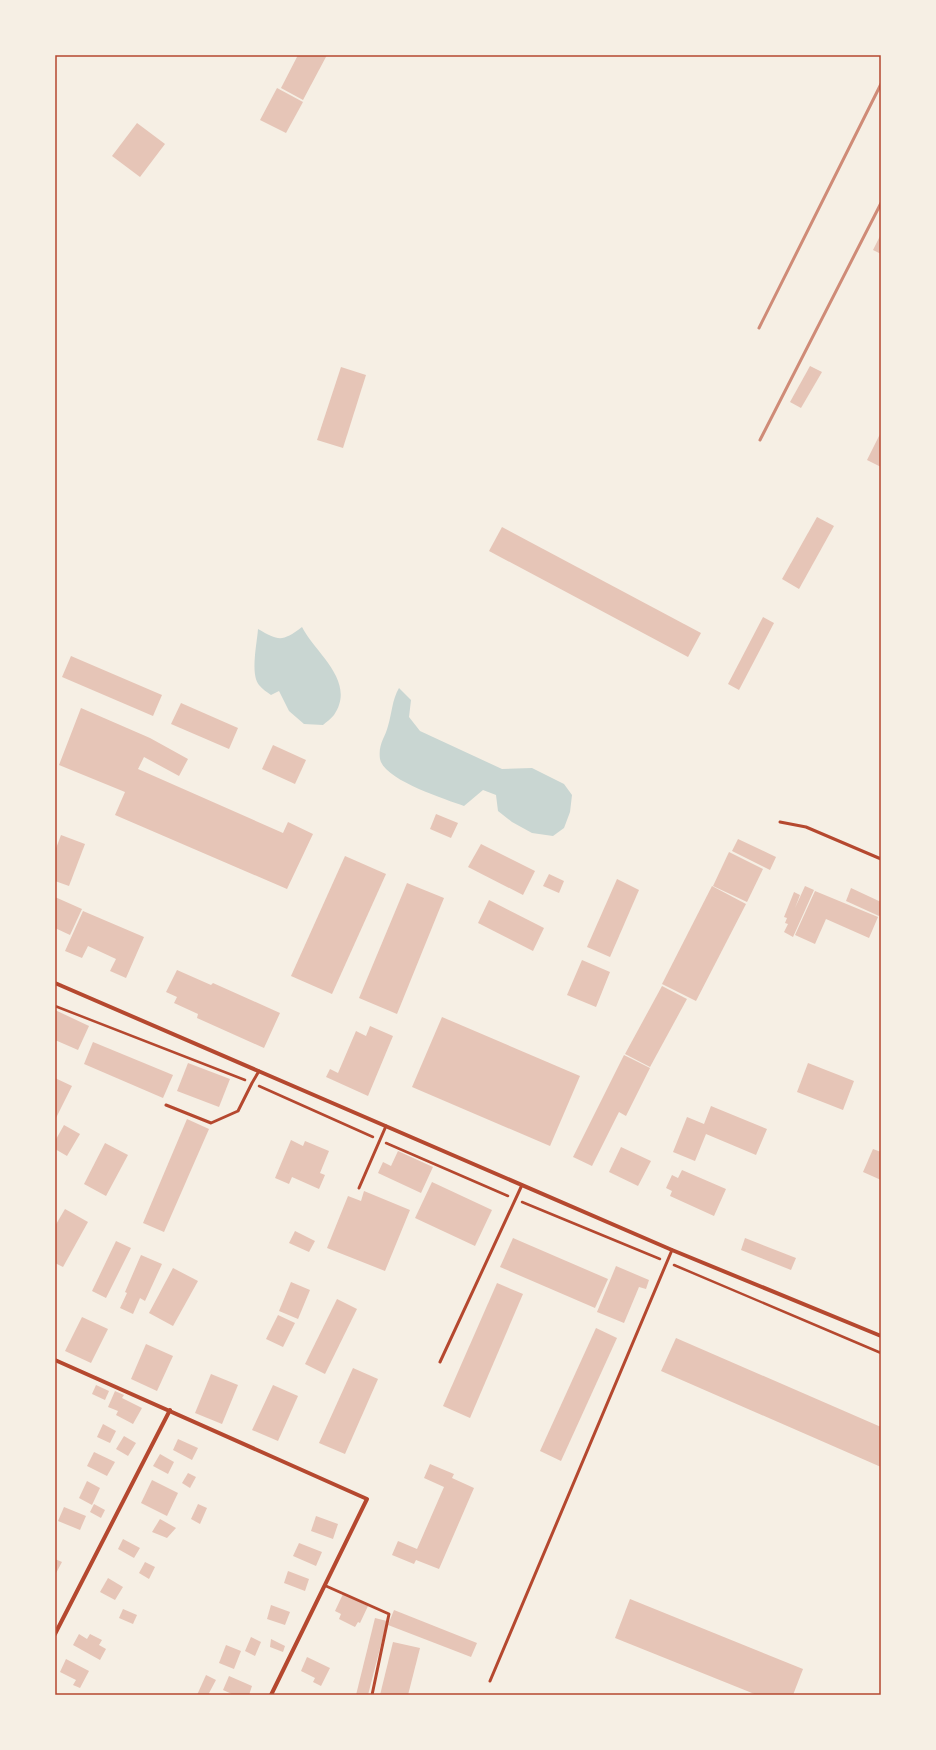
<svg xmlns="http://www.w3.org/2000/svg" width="936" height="1750" font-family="Commissioner,sans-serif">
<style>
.water{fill:#c9d6d2}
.building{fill:#e6c5b7}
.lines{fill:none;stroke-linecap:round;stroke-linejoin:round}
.path{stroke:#b5482f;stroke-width:2.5}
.service{stroke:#b5482f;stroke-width:3}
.minor{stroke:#b5482f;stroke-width:4}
.rail{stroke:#cf8b77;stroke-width:3}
.neatline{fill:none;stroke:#b5482f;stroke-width:1.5}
</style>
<rect width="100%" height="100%" fill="#f6efe4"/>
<g class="water">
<path d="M302,627C315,653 357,681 334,715C331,719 326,722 323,725L304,724L289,711L279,691L271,695C267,692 262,689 259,685C250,674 257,644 258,629C279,641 282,642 302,627Z"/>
<path d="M399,688L411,700L409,717L420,731L502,769L532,768L564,784L572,795L570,812L564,828L553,836L532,833L512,822L498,811L496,795L483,790L464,806C445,799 384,780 380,759C378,744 385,738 388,726C392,713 392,700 399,688Z"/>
</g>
<g class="building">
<polygon points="298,55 327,55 303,100 281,88"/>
<polygon points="277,88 303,102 286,133 260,120"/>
<polygon points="137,123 165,144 140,177 112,156"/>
<polygon points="881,234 881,254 873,250"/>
<polygon points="810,366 822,372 801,408 790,402"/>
<polygon points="341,367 366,375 343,448 317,440"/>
<polygon points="881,432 881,467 867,460"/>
<polygon points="817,517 834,526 799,589 782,579"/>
<polygon points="502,527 701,633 688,657 489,551"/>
<polygon points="763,617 774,623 739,690 728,684"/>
<polygon points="71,656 162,695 153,716 62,677"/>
<polygon points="181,703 238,728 229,749 171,724"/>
<polygon points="81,708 150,738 188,759 179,776 144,757 138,769 283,833 288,822 313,834 287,889 115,815 125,792 59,765"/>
<polygon points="273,745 306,760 295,784 262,769"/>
<polygon points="436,814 458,823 451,838 430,829"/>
<polygon points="61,835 85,844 69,886 55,881 55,851"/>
<polygon points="738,839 776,857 770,870 732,851"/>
<polygon points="481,844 535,871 523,895 468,867"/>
<polygon points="729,852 763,869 747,902 713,886"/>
<polygon points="345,856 386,874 332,994 291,976"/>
<polygon points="549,874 564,881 559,893 543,886"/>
<polygon points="617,879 639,890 610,957 587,947"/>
<polygon points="407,883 444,898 397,1014 359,998"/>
<polygon points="712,886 746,904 696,1001 662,984"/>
<polygon points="805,886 814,890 793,937 784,932 788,924 785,923 787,918 784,917 794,892 800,895 795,908"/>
<polygon points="851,888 881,902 881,913 879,916 846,901"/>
<polygon points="815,891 878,917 869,938 826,919 815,944 795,935"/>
<polygon points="55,897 82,909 70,935 55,928"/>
<polygon points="489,900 544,928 533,951 478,923"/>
<polygon points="83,911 144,937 126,978 110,971 116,959 88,946 82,958 65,951"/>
<polygon points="582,960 610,972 596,1007 567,995"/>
<polygon points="177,970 211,985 213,983 280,1013 264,1048 197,1018 198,1014 174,1003 177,997 166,992"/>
<polygon points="662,986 687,999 650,1067 625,1054"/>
<polygon points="55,1010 89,1026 78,1050 55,1040"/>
<polygon points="442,1017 580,1076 550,1146 412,1087"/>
<polygon points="370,1026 393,1036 368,1096 326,1077 330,1069 338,1073 356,1031 366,1036"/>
<polygon points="93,1042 173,1075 163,1098 84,1064"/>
<polygon points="624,1055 650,1068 626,1116 619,1112 592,1166 573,1157"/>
<polygon points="188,1063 230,1079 219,1107 177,1091"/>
<polygon points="808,1063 854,1081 843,1110 797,1092"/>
<polygon points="55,1078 72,1086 55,1120"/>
<polygon points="711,1106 767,1129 756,1155 706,1134 695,1161 673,1152 687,1117 704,1124"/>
<polygon points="187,1119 209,1129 164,1232 143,1223"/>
<polygon points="64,1125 80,1134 67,1156 55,1149 55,1141"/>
<polygon points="291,1140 303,1146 305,1141 329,1151 320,1173 325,1175 319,1189 292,1177 289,1184 275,1178"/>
<polygon points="105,1143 128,1155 106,1196 84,1184"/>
<polygon points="621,1147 651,1161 638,1186 609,1172"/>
<polygon points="873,1149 881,1152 881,1180 863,1172"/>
<polygon points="398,1151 433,1167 421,1193 378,1173 383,1162 391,1166"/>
<polygon points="682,1170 726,1189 714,1216 670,1196 672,1191 666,1188 672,1175 678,1178"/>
<polygon points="432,1182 492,1210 475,1246 415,1218"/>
<polygon points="364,1191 410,1210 385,1271 327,1248 348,1196 361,1201"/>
<polygon points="65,1209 88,1222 63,1267 55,1263 55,1226"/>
<polygon points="295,1231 315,1241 309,1252 289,1243"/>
<polygon points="513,1238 608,1279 595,1308 500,1267"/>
<polygon points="745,1238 796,1258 791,1270 741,1250"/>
<polygon points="116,1241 131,1248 106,1298 92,1291"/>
<polygon points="141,1255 162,1264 145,1301 140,1298 133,1314 120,1308 127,1293 125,1292"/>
<polygon points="616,1266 649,1280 646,1289 639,1287 624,1323 597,1312"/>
<polygon points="173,1268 198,1281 173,1326 149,1313"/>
<polygon points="291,1282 310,1290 298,1319 279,1311"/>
<polygon points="497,1283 523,1294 470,1418 443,1406"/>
<polygon points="337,1299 357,1309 325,1374 305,1364"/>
<polygon points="278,1315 295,1323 283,1347 266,1339"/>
<polygon points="82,1317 108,1329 91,1363 65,1351"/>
<polygon points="596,1328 617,1338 561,1461 540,1451"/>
<polygon points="676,1338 881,1427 881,1467 661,1371"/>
<polygon points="146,1344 173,1356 157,1391 131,1379"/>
<polygon points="353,1368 378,1379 345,1454 319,1443"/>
<polygon points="211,1374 238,1385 222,1424 195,1413"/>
<polygon points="96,1385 109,1391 105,1400 92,1394"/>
<polygon points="273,1385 298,1396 278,1441 252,1430"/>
<polygon points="115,1391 124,1395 122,1398 142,1408 133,1424 116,1415 118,1411 108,1407"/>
<polygon points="103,1424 116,1431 110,1443 97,1437"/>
<polygon points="124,1436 136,1443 128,1456 116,1449"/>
<polygon points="178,1439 198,1448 192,1460 173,1450"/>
<polygon points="94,1452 115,1462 107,1476 87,1466"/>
<polygon points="160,1454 174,1462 168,1474 153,1466"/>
<polygon points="430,1464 454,1474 452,1478 474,1488 439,1569 416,1560 414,1564 392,1555 398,1541 417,1549 444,1487 424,1478"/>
<polygon points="188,1473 196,1477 190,1488 182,1483"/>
<polygon points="152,1480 178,1493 167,1516 141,1503"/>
<polygon points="87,1481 100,1488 92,1505 79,1498"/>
<polygon points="94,1504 105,1510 101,1518 90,1512"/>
<polygon points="198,1504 207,1508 200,1524 191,1519"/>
<polygon points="64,1507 86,1516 80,1530 58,1521"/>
<polygon points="316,1516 338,1524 333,1539 311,1531"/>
<polygon points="160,1519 176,1528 167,1538 152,1532"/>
<polygon points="123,1539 140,1548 134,1558 118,1549"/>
<polygon points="299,1543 322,1552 316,1566 293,1556"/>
<polygon points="55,1559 62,1562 55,1575"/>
<polygon points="145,1562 155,1567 149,1579 139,1573"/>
<polygon points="288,1571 309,1579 305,1591 284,1583"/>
<polygon points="108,1578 123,1587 115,1600 100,1592"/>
<polygon points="343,1594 368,1606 360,1623 358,1622 355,1627 339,1619 341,1614 335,1611"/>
<polygon points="630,1599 803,1669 793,1695 757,1695 615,1638"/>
<polygon points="271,1605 290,1612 285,1625 267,1619"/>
<polygon points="123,1609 137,1615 133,1624 119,1618"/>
<polygon points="394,1610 477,1643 471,1657 388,1625"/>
<polygon points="375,1618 387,1621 368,1695 356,1695"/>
<polygon points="79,1634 87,1639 90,1634 102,1640 99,1645 106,1649 100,1660 73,1645"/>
<polygon points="251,1637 261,1642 255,1656 245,1651"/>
<polygon points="271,1639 285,1646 283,1652 270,1647"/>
<polygon points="393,1642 420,1648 408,1695 380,1695"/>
<polygon points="226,1645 241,1651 234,1669 219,1663"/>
<polygon points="307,1657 330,1668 321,1686 313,1682 315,1678 301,1671"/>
<polygon points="66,1659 89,1671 80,1688 73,1685 76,1680 60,1672"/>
<polygon points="206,1675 216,1680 208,1695 197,1695"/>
<polygon points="229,1676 252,1686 249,1695 234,1695 223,1690"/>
</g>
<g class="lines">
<g class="path">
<polyline points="55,1006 245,1080"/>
<polyline points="259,1086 373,1137"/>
<polyline points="386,1143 508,1196"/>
<polyline points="522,1202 660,1259"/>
<polyline points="674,1265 881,1353"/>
</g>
<g class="service">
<polyline points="780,822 806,827 881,859"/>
<polyline points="166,1105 211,1123 238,1111 252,1083 259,1071"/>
<polyline points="359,1188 386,1126"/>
<polyline points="440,1362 522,1185"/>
<polyline points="326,1586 389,1614 372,1695"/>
<polyline points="490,1681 672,1250"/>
</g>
<g class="minor">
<polyline points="55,983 672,1250 881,1336"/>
<polyline points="55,1360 367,1499 271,1695"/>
<polyline points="55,1634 170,1410"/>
</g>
<g class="rail">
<polyline points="759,328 881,84"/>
<polyline points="760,440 881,203"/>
</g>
</g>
<rect width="936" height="1750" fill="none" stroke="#f6efe4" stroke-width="112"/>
<rect x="56" y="56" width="824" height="1638" class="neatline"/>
</svg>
